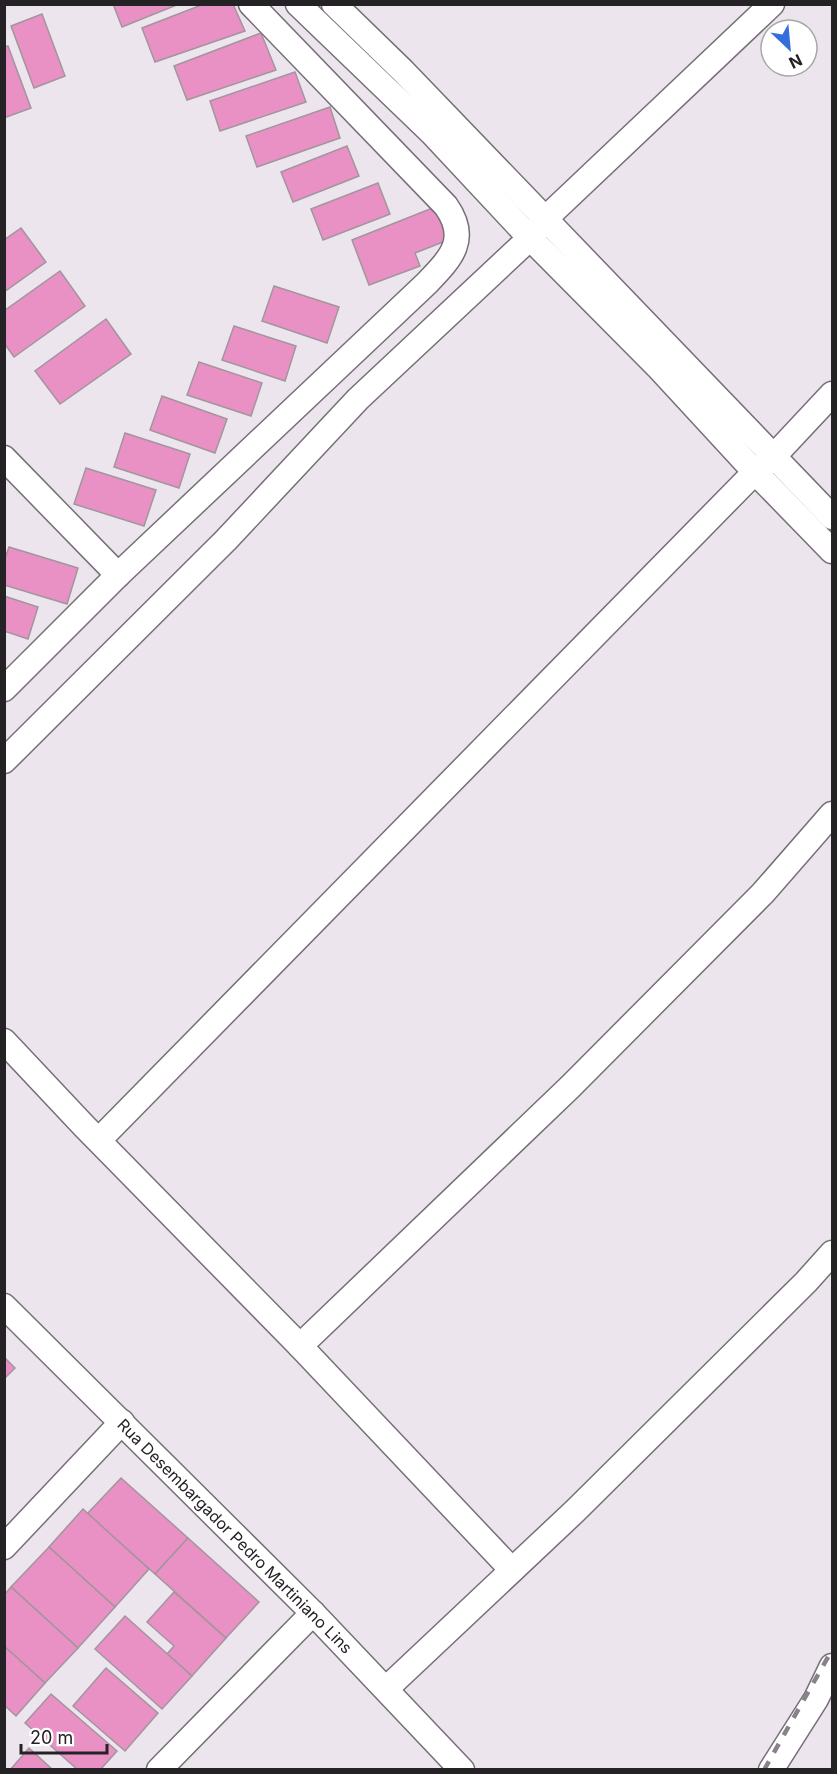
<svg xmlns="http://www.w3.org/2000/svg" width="837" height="1774" font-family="Inter,sans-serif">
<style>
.building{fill:#e990c4;stroke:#a1969c;stroke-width:1.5}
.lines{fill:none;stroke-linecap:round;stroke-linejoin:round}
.street-casing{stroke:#776f78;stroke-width:27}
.street{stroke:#fff;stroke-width:24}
.rail{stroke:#888389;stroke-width:4.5;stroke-dasharray:10 10;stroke-linecap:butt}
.labels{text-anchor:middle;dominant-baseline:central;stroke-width:4.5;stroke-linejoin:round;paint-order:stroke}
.street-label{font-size:16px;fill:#252226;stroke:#fff}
</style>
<rect width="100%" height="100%" fill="#ede5ee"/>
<g class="building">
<polygon points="113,4 179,4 122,27"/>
<polygon points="204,4 233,4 245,31 155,62 142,28"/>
<polygon points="42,14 65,76 34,88 11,26"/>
<polygon points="261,33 276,70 187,100 174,66"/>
<polygon points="8,46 31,108 4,118 4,47"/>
<polygon points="295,72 306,102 220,131 210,101"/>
<polygon points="330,107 340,138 257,167 246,136"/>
<polygon points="347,146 359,176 293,202 281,172"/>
<polygon points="378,183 390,214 323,240 311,209"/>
<polygon points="435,207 448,240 415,253 420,266 369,285 352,240"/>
<polygon points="21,228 46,262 4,292 4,240"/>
<polygon points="60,271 85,306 14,357 4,343 4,311"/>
<polygon points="274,286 339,307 327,343 262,321"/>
<polygon points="106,319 131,354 60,404 35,371"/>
<polygon points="234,326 296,346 285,381 222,360"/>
<polygon points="199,362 262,383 251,416 187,395"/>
<polygon points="162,396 227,419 215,453 150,430"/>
<polygon points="125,433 190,454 179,488 114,467"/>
<polygon points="86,468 156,490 144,526 74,504"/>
<polygon points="9,547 78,568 67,604 4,585 4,561"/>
<polygon points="4,596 38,607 28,639 4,631"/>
<polygon points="4,1357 15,1368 4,1379"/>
<polygon points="121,1478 188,1538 155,1574 87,1514"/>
<polygon points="83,1509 149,1569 115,1607 49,1547"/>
<polygon points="188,1538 259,1602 226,1638 155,1574"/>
<polygon points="49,1547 115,1607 78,1648 11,1587"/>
<polygon points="11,1587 78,1648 45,1683 4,1646 4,1595"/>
<polygon points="174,1592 226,1638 192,1676 167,1654 174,1646 147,1622"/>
<polygon points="125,1616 192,1676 162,1709 95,1649"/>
<polygon points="4,1646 45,1683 16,1716 4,1705"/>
<polygon points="106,1668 158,1713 125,1751 73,1706"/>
<polygon points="51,1694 117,1751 100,1770 78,1770 25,1723"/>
<polygon points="29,1748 53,1770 10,1770"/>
</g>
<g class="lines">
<g class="street-casing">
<g id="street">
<polyline points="298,4 432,133 530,238 660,369 755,472 832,551"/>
<polyline points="334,4 403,71 832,517"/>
<polyline points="4,458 118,575"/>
<path d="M4,689L118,575L426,284C450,259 470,240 446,206L251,4"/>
<polyline points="4,761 226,540 358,399 530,238 545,219 772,4"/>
<polyline points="4,1041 84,1126 300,1346 512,1570"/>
<polyline points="99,1140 755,472 774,456 832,394"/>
<polyline points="4,1306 313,1613 462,1770"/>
<polyline points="300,1346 570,1087 763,893 832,814"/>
<polyline points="4,1547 122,1422"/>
<polyline points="386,1689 575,1511 806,1282 832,1253"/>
<polyline points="159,1770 313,1613"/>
<polyline points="771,1770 816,1699 832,1666"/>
</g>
</g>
<use href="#street" class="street"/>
<polyline class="rail" points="764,1770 832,1650"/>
</g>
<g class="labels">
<g class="street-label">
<text transform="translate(235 1536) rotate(45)">Rua Desembargador Pedro Martiniano Lins</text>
</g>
</g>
<rect width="837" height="1774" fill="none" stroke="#252226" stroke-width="12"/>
<g transform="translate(789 48) rotate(154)"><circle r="28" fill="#ffffff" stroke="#a8a7a8" stroke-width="1.5"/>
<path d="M0-4.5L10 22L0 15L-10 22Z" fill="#346ddc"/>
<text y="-9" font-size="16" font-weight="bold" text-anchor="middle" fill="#252226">N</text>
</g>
<path d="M21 1744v9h86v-9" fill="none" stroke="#252226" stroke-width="3"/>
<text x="30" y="1744" font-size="18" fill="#252226" stroke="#ffffff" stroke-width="4.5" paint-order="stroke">20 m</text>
</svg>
